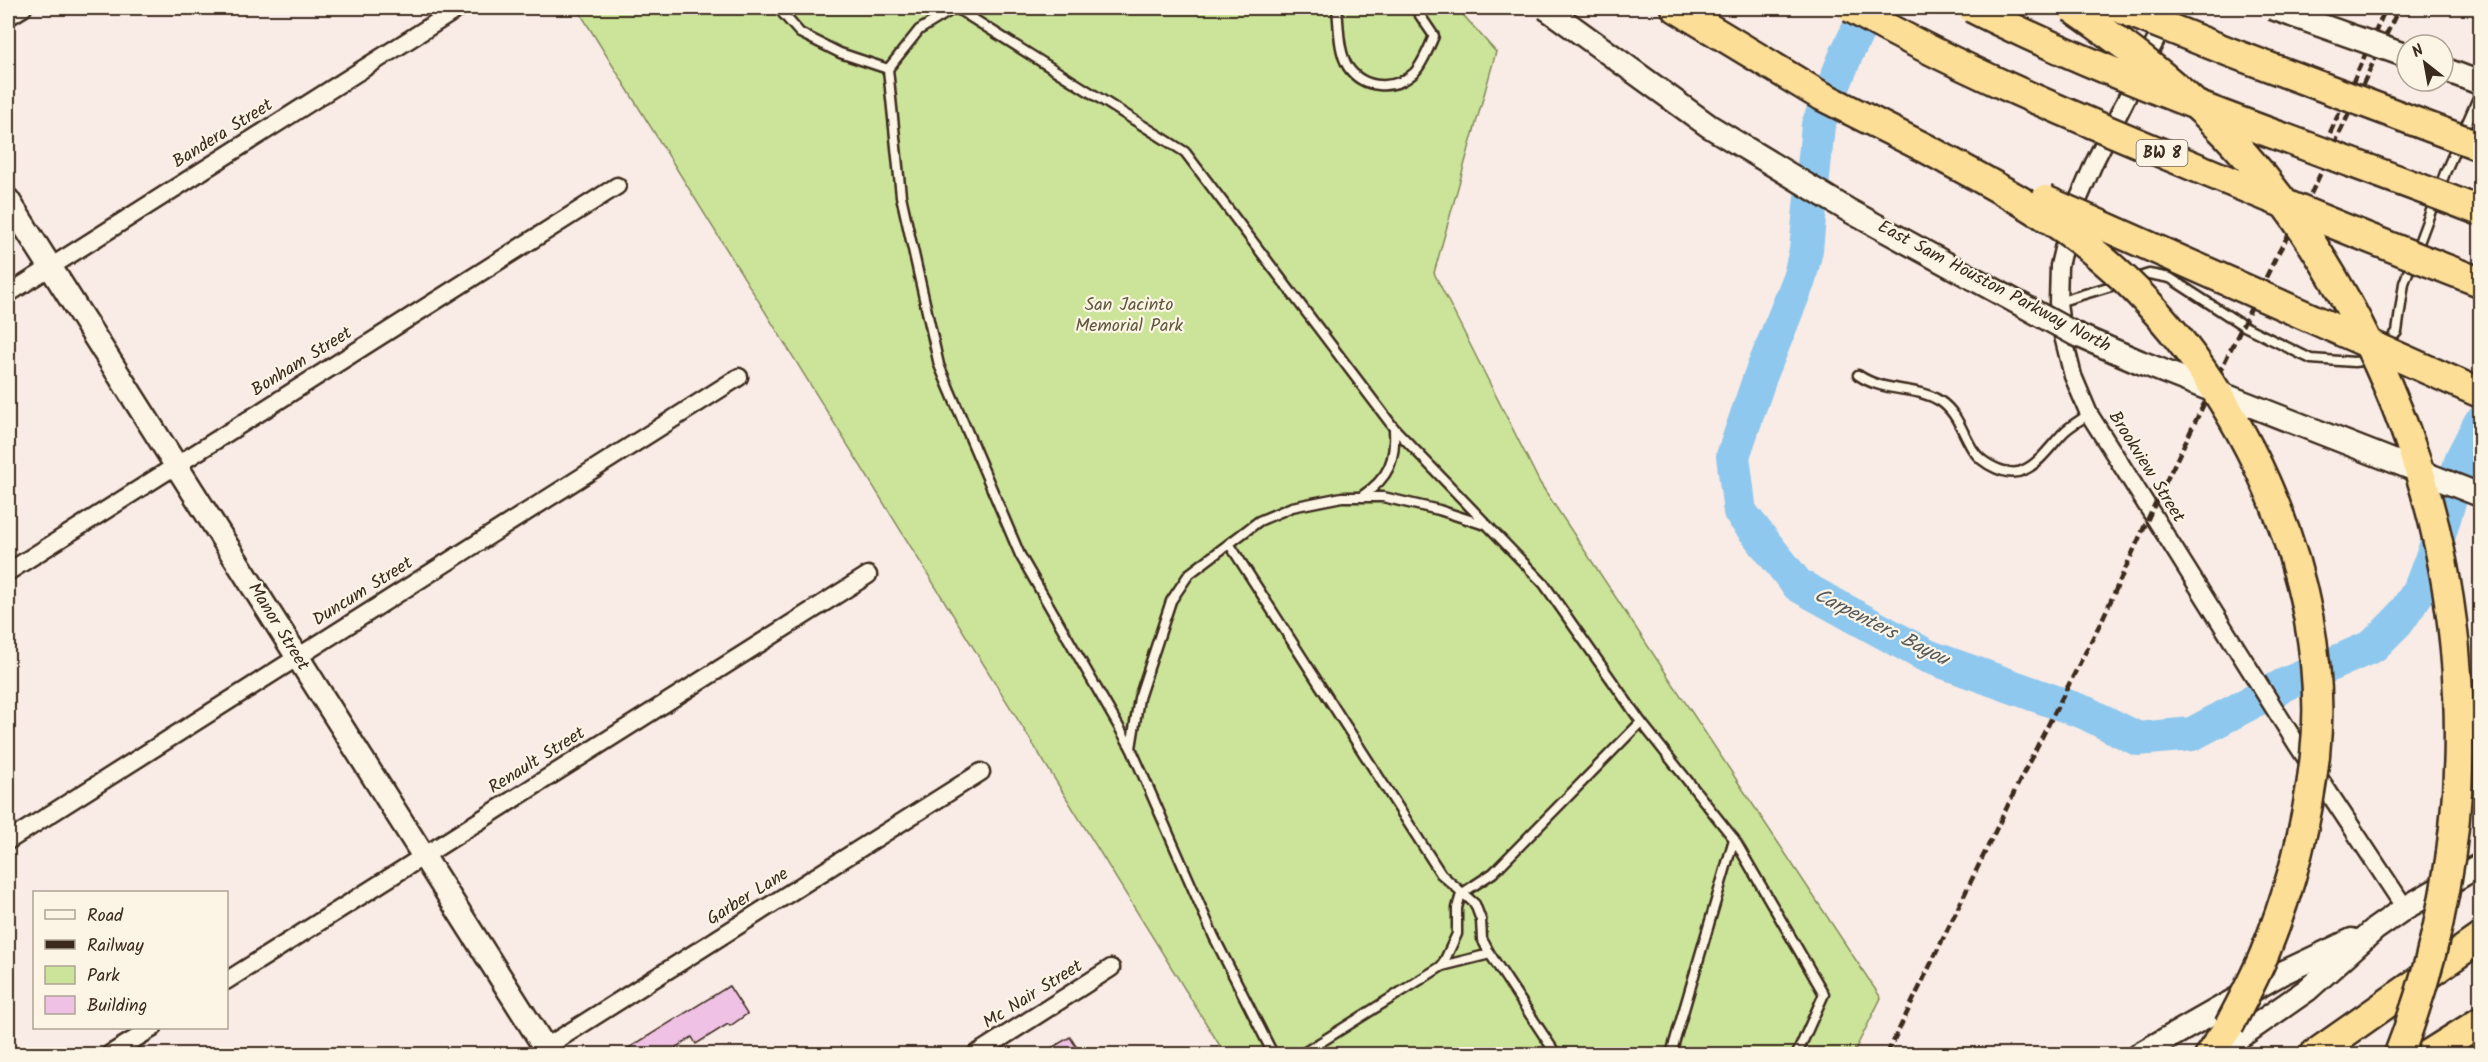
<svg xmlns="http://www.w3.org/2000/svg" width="2488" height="1062" font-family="Kalam,sans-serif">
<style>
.green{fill:#cbe499;stroke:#83875c;stroke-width:1.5}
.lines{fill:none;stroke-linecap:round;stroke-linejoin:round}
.river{stroke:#8fc8ee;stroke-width:34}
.building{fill:#efc1e4;stroke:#3b2a1e;stroke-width:1.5}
.lane-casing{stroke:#3b2a1e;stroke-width:13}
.street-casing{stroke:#3b2a1e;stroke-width:21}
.secondary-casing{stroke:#3b2a1e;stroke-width:27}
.highway-casing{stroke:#3b2a1e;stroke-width:33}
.lane{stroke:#fcf5e5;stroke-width:8}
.street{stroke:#fcf5e5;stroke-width:16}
.secondary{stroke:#fcf5e5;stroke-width:22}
.highway{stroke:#fcde96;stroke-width:28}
.rail{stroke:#3b2a1e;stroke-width:4.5;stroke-dasharray:9 4.5;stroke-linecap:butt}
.secondary-bridge-casing{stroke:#3b2a1e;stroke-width:27;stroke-linecap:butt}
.highway-bridge-casing{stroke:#3b2a1e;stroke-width:33;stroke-linecap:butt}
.secondary-bridge{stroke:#fcf5e5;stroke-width:22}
.highway-bridge{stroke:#fcde96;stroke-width:28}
.labels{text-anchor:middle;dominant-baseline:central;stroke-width:4.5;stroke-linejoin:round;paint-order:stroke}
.shield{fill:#fcf5e5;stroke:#75675a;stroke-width:1.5}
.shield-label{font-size:16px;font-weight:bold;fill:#3b2a1e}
.street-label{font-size:18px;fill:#3b2a1e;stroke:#fcf5e5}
.park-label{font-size:18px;fill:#5f583d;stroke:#fcf5e5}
.water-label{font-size:20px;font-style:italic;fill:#54595c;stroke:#fcf5e5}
</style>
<rect width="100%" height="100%" fill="#f9ebe5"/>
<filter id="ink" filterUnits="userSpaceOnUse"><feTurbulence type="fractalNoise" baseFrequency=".0167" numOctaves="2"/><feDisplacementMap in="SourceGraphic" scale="12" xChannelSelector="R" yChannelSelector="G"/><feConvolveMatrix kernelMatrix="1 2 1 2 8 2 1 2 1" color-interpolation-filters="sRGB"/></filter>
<g filter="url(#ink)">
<polygon class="green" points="577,8 1457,8 1496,52 1434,273 1540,483 1881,998 1853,1054 1225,1054"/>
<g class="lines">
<polyline class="river" points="1869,8 1846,55 1818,125 1806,250 1799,280 1760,377 1733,456 1740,512 1798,585 1927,656 2086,713 2138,739 2192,734 2284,685 2373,646 2400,619 2419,591 2434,552 2462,458 2480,423"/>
</g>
<g class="building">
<polygon points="729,986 747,1014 730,1026 728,1024 696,1044 692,1037 665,1054 619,1054"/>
<polygon points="1070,1037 1081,1054 1041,1054"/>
</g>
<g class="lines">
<g class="lane-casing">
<g id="lane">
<polyline points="778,8 800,33 840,53 888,69"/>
<polyline points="955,8 919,30 888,69 901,196 939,365 1020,555 1131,748"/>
<polyline points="956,8 1185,152 1394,428 1544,584 1641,722 1734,839 1671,1054"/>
<path d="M1337,8C1339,26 1338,51 1348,67C1363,89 1394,91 1414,73C1423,64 1429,47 1434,36L1415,8"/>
<polyline points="2130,280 2149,274 2170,278 2244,326 2311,359 2354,362 2370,360"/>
<polyline points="2058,302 2118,284"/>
<polyline points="2385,346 2397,332 2404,283 2445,173 2480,93"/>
<path d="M1858,375C1886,394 1915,385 1940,401C1958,413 1962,433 1973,450C1982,464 2008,478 2024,470C2040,463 2052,444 2064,432C2071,425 2081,420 2089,414"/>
<path d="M1362,496C1389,478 1396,460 1394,428"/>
<polyline points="1230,545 1441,874 1475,904 1481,920 1482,939 1490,954 1556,1054"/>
<polyline points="1734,839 1824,994 1797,1054"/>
<polyline points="1442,966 1457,934 1457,908 1461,894 1493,873 1641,722"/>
<polyline points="1273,1054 1214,937 1131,748 1139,698 1171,601 1189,574 1259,521 1292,507 1342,497 1383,497 1439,510 1482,524"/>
<polyline points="1302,1054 1442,966 1490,954"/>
</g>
</g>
<g class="street-casing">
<g id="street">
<polyline points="2172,8 2094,163 2070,219 2059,266 2058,302 2061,328 2073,376 2089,414 2151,512 2296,743 2405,908"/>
<polyline points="8,17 23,8"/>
<polyline points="8,294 459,8"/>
<polyline points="8,572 617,186"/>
<polyline points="8,841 739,377"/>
<polyline points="226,981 868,575"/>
<polyline points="110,1054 153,1028"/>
<polyline points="535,1054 981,772"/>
<polyline points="976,1054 1111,968"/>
</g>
</g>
<g class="secondary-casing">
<g id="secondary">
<polyline points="2443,69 2480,83"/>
<polyline points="8,200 549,1054"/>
<polyline points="2140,1054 2282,973 2352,940"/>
<polyline points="2215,1054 2307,990 2375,929 2405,908 2480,865"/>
</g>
</g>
<g class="highway-casing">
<g id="highway">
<polyline points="1676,8 1818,94 1925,148"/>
<polyline points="2210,1054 2229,1026"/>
<polyline points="2315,1054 2480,938"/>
<polyline points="2429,1054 2480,1022"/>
</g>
</g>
<use href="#lane" class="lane"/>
<use href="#street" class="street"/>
<use href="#secondary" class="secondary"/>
<use href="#highway" class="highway"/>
<g class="rail">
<polyline points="2330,133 2386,8"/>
<polyline points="1887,1054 2025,770 2102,620 2151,512 2276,257 2307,202 2399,8"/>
</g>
<g class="secondary-bridge-casing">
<g id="secondary-bridge">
<polyline points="1546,8 1709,126 1848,210 2075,334 2140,362 2480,495"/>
<polyline points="2272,8 2407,56"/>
</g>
</g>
<g class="highway-bridge-casing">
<g id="highway-bridge">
<path d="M1851,8C1955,67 2066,113 2176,159C2277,201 2379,243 2480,282"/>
<path d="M1972,8C2135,90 2311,145 2480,211"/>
<path d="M2072,8C2134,51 2194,97 2244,154C2295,211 2335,275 2368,343C2478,567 2488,823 2399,1054"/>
<polyline points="2119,8 2232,53 2480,146"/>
<path d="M1925,148C1985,181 2048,212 2100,257C2235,371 2334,576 2315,755C2308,823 2290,891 2264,955C2254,979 2241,1003 2229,1026"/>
<polyline points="2045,200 2480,393"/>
</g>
</g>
<use href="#secondary-bridge" class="secondary-bridge"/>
<use href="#highway-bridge" class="highway-bridge"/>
</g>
</g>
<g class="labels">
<rect class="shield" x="2136.5" y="140" width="51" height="26" rx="4.5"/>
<g class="shield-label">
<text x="2162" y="153">BW 8</text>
</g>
<g class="street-label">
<text transform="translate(223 134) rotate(-32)">Bandera Street</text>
<text transform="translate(1994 287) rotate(28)">East Sam Houston Parkway North</text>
<text transform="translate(302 362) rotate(-32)">Bonham Street</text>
<text transform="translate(2146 467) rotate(58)">Brookview Street</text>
<text transform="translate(363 592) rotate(-32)">Duncum Street</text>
<text transform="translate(278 627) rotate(58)">Manor Street</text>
<text transform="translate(537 761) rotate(-32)">Renault Street</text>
<text transform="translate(748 897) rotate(-32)">Garber Lane</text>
<text transform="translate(1033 995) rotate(-32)">Mc Nair Street</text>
</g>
<g class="park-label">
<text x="1129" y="305">San Jacinto<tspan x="1129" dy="21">Memorial Park</tspan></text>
</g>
<g class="water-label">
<text transform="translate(1881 628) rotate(27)">Carpenters Bayou</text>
</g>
</g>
<rect width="2488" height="1062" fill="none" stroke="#fcf5e5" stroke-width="30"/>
<rect x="15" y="15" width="2458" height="1032" fill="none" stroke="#3b2a1e" stroke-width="2" filter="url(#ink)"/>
<rect x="33" y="891" width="195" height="138" fill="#fcf5e5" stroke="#afa495" stroke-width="1.5"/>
<rect x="45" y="910" width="30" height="9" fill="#fcf5e5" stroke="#afa495" stroke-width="1.5"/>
<text x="87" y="921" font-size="18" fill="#3b2a1e">Road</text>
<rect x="45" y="940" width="30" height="9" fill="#3b2a1e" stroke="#afa495" stroke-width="1.5"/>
<text x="87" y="951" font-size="18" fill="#3b2a1e">Railway</text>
<rect x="45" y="966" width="30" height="18" fill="#cbe499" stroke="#afa495" stroke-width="1.5"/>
<text x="87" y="981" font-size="18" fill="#3b2a1e">Park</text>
<rect x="45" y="996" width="30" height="18" fill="#efc1e4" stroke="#afa495" stroke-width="1.5"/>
<text x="87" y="1011" font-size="18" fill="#3b2a1e">Building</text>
<g transform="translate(2425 63) rotate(329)"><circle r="28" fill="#fcf5e5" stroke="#afa495" stroke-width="1.5"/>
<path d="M0-4.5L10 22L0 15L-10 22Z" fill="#3b2a1e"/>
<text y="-9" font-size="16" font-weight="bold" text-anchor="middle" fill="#3b2a1e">N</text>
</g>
</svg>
